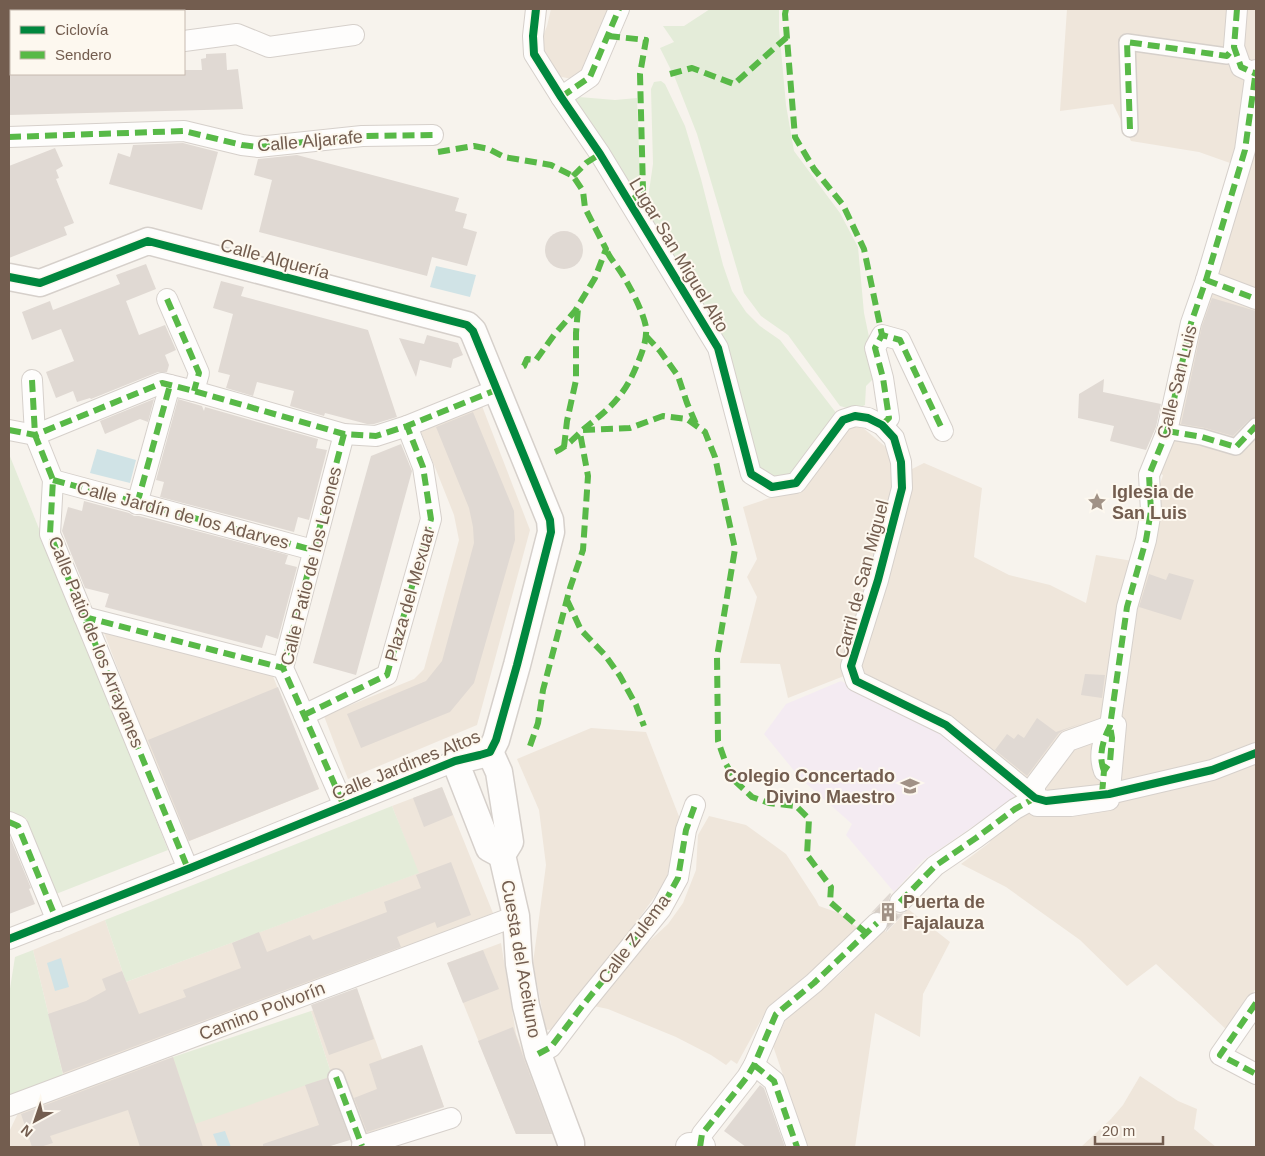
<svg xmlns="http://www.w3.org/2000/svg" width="1265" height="1156" font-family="Arial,sans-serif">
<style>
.residential{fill:#efe6db}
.education{fill:#f4ebf2}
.green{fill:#e4ecd9}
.water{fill:#d0e3e6}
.building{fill:#e0d9d3}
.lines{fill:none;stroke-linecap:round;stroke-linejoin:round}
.minor-tunnel{stroke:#d6cec6;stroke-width:20;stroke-dasharray:20 10;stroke-linecap:butt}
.pedestrian-casing{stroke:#d6d0cb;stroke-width:18}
.minor-casing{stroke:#d6d0cb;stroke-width:22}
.tertiary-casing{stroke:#d6d0cb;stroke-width:29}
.secondary-casing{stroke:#d6d0cb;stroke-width:30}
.pedestrian{stroke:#fefdfc;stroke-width:15}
.minor{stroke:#fefdfc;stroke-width:20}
.tertiary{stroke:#fefdfc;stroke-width:26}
.secondary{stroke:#fefdfc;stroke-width:28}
.quiet{stroke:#58b947;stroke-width:6;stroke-dasharray:12 6;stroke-linecap:butt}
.cycleway-casing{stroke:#fdf8ef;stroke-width:11}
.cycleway{stroke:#00873e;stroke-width:8}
.labels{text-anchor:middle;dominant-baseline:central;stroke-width:4;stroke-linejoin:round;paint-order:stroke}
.street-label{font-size:18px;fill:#735d4f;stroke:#fdf8ef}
.poi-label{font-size:18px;font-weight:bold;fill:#735d4f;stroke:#fdf8ef;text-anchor:start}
</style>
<rect width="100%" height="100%" fill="#f7f3ed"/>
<g class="residential">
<polygon points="551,9 611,9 593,59 577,80 557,76 540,44 547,26"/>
<polygon points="1067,9 1256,9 1256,988 1229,1032 1156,964 1127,986 1080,940 1006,887 961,864 989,843 1029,786 844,676 788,698 780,664 740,663 757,597 747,577 757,559 743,507 802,487 850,425 862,427 912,469 924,463 982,488 974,557 1009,575 1050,585 1086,603 1096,555 1145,563 1155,500 1163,475 1153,470 1198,308 1247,169 1199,152 1131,141 1113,104 1060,111"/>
<polygon points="482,406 530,530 477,725 348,779 324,716 414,679 424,669 459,540 454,515 421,432"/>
<polygon points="103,630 272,674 319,789 187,842 145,740"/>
<polygon points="591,728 646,732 680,819 666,881 559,1029 546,1030 533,963 546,865 539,810 517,759"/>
<polygon points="442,787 493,913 64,1079 33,950 105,920 126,982 418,873 392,806"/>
<polygon points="709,816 746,825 786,854 816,900 819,906 839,913 859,929 766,1011 737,1064 731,1060 726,1065 711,1055 676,1037 608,1009 589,1005 632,957 668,924 683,903 696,870 698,835"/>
<polygon points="908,909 950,942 923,994 920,1037 875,1013 855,1147 808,1147 773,1046 787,1017 837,977 884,930 887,932"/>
<polygon points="501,943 516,1034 554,1134 516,1134 447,963"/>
<polygon points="359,994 382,1059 422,1045 444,1107 327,1147 9,1147 9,1132 20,1109 173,1057 332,1076 311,1011"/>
<polygon points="1140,1076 1178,1101 1197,1109 1194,1129 1216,1147 1081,1147 1111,1119 1123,1105"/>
</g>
<polygon class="education" points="841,681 949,738 1021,794 922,861 894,892 846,835 852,824 800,778 764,734 786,704"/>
<g class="green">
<polygon points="710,9 779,9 779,28 786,105 794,151 840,213 858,247 864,313 877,375 866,386 865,405 854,410 840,406 788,335 761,316 744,293 697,134 675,78 660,48 674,42 663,26 684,26"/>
<polygon points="661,81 665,84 685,126 701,179 723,265 732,291 746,312 760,326 780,340 837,414 791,474 779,477 764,475 755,463 731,379 646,212 653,164 651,89 654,82"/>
<polygon points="579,97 615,100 637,98 640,179 633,186 621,178 571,103"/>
<polygon points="9,454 168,850 56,894 26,818 9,811"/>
<polygon points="392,806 419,873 126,982 105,920"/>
<polygon points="33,950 64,1079 9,1097 9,995 15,957"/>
<polygon points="311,1011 332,1076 195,1124 173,1057"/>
</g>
<g class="water">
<polygon points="436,266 476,275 470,297 430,287"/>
<polygon points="97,449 136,460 130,483 90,473"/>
<polygon points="61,958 69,987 55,991 47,963"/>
<polygon points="225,1131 231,1147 218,1147 213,1134"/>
</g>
<g class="building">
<polygon points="226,53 227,70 238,69 243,109 9,115 9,75 26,74 184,74 184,70 202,70 201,59 206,58 206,54"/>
<polygon points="183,143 218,152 202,210 109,184 118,153 130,157 133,145"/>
<polygon points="55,148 63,166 56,170 59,178 56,179 74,223 64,227 67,235 9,258 9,166"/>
<polygon points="297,155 459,198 455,211 467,214 463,228 477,232 467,266 432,257 427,276 259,232 272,180 254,175 258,159"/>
<circle cx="564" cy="250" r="19"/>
<polygon points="146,264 156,289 126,301 139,335 165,325 176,350 165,355 169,365 167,372 158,372 91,399 90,398 77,402 73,391 56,398 46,372 74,361 61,329 32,340 22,312 50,301 53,310 120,284 116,275"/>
<polygon points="221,281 244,287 241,296 368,330 397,417 374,424 367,424 325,413 324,416 290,406 294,391 257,382 253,396 226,388 230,375 218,372 233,314 213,308"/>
<polygon points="1212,298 1256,311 1256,417 1249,420 1233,436 1205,428 1181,424 1202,326"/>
<polygon points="427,335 458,343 463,355 453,359 451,368 420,360 416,377 399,338 424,344"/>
<polygon points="1104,379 1103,392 1161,404 1156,427 1146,450 1110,441 1114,426 1078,418 1079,394"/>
<polygon points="154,399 148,422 140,419 105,434 100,421"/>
<polygon points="178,399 202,406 204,411 205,407 318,439 316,448 327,450 309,520 298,517 294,532 160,497 164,482 156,480"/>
<polygon points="473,412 514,511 515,540 474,683 450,712 361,748 347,714 426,681 442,661 474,543 473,527 469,508 436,427"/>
<polygon points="401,444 412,471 356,675 313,663 371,456"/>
<polygon points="84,501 129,513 134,516 139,516 288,555 285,564 297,567 278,639 266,635 262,648 105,607 109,594 85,588 62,531 68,507 82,511"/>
<polygon points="1169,573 1194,580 1181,620 1139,607 1149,574 1166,580"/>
<polygon points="1085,674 1105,675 1102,698 1081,695"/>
<polygon points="278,687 319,789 189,841 148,740"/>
<polygon points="1037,718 1056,732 1082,723 1064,730 1059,733 1027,776 995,750 1007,734 1014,739 1018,734 1024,738"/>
<polygon points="442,787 453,815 424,827 413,798"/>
<polygon points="9,835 31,888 29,889 35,904 9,914"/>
<polygon points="451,862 471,915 437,928 435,922 397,937 401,947 63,1073 48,1014 86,1001 106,990 102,979 122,971 139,1014 186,997 183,990 241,968 232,943 259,932 267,952 310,935 313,940 387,912 384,902 421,888 416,875"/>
<polygon points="890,893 891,894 889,899 888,905 891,910 898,914 904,913 886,932 886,931 888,926 889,921 886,915 880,912 875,911 871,913"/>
<polygon points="483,950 499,989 463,1003 447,963"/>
<polygon points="357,988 374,1039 329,1055 311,1005"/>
<polygon points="513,1027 524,1059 552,1134 516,1134 478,1041"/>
<polygon points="422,1045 444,1107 367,1132 354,1098 377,1089 369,1064"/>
<polygon points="173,1057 203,1147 140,1147 128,1110 50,1136 53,1143 40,1147 32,1147 21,1114"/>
<polygon points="327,1078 350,1140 327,1147 263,1147 263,1144 319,1125 305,1085"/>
<polygon points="760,1085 764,1088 785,1147 746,1147 724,1131"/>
</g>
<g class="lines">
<polyline class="minor-tunnel" points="877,923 900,902"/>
<g class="pedestrian-casing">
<g id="pedestrian">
<polyline points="1130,129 1127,42 1227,56 1234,47"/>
<polyline points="1167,431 1202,437 1236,447 1256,426"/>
<polyline points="336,1077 362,1146"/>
</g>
</g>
<g class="minor-casing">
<g id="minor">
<polyline points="536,9 533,36 534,54 561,97 600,154 718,348 751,474 772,487 796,483 843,420 855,416 868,418 882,425 894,438 901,462 902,488 878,580 851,666 856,681 946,725 1035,798 1046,801 1109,794 1212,770 1256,753"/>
<polyline points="1237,9 1234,47 1241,67 1256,74"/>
<polyline points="184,41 237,34 269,47 354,35"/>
<polyline points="9,47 11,47"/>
<polyline points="561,97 590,77 619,9"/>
<polyline points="9,137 184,131 242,145 258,147 362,136 433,135"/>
<polyline points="1206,280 1256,299"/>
<polyline points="167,299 199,373 194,391"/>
<polyline points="32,380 35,435 53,480 50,534 188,869"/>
<polyline points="882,425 889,418 883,378 875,348 882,335 900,340 943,431"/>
<polyline points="9,430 35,435 162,383 194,391 344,434 376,436 407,426 496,390"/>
<polyline points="344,434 283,668 304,715 344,806"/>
<polyline points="53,480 313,550"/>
<polyline points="137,504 170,385"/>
<polyline points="84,617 283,668"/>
<polyline points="304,715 387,675 431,519 423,467 407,426"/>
<polygon points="1116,725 1109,800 1071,806 1037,806 1035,798 1035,785 1068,741 1110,726"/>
<path d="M1104,771C1098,755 1103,740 1110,726L1127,607L1146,540L1151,511L1149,475L1167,431L1191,323L1206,280L1245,150L1256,70"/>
<polyline points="9,822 18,826 57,921"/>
<polyline points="900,902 935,866 976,838 1015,809 1035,798"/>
<polyline points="9,939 188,869 455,761"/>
<polyline points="1256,1003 1220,1055 1256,1074"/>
<polyline points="538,1054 551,1047 583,1005 661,909 678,878 686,830 695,805"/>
<polyline points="754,1065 774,1081 797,1147"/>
<polyline points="9,1106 516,916"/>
<polyline points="362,1147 362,1146 451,1118"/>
<polyline points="700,1147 702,1134 747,1077 754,1065 776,1014 814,983 877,923"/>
</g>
</g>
<g class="tertiary-casing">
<g id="tertiary">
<polyline points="9,277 40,283 148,241 467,325 473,331 550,520 551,532 517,665 496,740 490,752 480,755 455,761 489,848 502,855"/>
<polyline points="490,752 499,772 510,842 502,855 516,916 519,964 526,1006 538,1054 571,1143 571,1147"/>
</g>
</g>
<g class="secondary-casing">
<polyline id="secondary" points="690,1147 701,1147"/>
</g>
<use href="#pedestrian" class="pedestrian"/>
<use href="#minor" class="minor"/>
<use href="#tertiary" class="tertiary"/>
<use href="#secondary" class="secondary"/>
<g class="quiet">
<polyline points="786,9 785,14 795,137 814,169 843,205 864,249 882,335"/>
<polyline points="1237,9 1234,47 1241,67 1256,74"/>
<polyline points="608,36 646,40 640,74 643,190 630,202"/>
<polyline points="670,74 692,68 734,84 787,37"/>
<polyline points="561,97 590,77 619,9"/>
<polyline points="1130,129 1127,42 1227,56 1234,47"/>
<polyline points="9,137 184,131 242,145 258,147 362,136 433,135"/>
<polyline points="438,152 474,146 489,149 504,157 551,165 573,176 583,191 585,208 606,249 595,278 575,311 554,335 536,360 527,359 524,366 522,367"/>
<polyline points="573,176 586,163 600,154"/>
<polyline points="1206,280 1256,299"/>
<polyline points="167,299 199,373 194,391"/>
<polyline points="646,336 660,351 678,376 687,403 696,424"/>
<polyline points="32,380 35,435 53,480 50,534 188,869"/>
<polyline points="882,425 889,418 883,378 875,348 882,335 900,340 943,431"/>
<polyline points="9,430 35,435 162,383 194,391 344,434 376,436 407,426 496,390"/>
<polyline points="583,430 630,428 663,416 687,419 705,432 715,457 735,549 717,657 718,741 726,764 736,782 752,797 769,803 796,806 809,819 807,855 831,887 830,902 866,933"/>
<polyline points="1167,431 1202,437 1236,447 1256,426"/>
<polyline points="344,434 283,668 304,715 344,806"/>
<polyline points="564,447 567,421 576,380 576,333 578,308"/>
<path d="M555,452C567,447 576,436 585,428C597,418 611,408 621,394C629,384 634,372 639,360C643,350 647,339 646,327C643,311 628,282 618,268C614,262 609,257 606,249"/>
<polyline points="53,480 313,550"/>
<polyline points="137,504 170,385"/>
<polyline points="567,600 581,630 605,655 620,676 636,705 644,726"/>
<polyline points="84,617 283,668"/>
<polyline points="304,715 387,675 431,519 423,467 407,426"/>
<polyline points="530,746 538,723 543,690 570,588 583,550 588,476 580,433"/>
<path d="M1104,771C1098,755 1103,740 1110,726L1127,607L1146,540L1151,511L1149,475L1167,431L1191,323L1206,280L1245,150L1256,70"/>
<polyline points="1102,794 1104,771 1110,762 1112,738 1110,726"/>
<polyline points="9,822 18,826 57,921"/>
<polyline points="900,902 935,866 976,838 1015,809 1035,798"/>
<polyline points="1256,1003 1220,1055 1256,1074"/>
<polyline points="538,1054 551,1047 583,1005 661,909 678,878 686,830 695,805"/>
<polyline points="754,1065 774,1081 797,1147"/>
<polyline points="336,1077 362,1146"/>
<polyline points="700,1147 702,1134 747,1077 754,1065 776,1014 814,983 877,923"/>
</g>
<g class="cycleway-casing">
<g id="cycleway">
<polyline points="536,9 533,36 534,54 561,97 600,154 718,348 751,474 772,487 796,483 843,420 855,416 868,418 882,425 894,438 901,462 902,488 878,580 851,666 856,681 946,725 1035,798 1046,801 1109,794 1212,770 1256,753"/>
<polyline points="9,277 40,283 148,241 467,325 473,331 550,520 551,532 517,665 496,740 490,752 480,755 455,761 188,869 9,939"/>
</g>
</g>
<use href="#cycleway" class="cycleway"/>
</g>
<defs>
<g id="sight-bare" transform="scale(1.5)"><path d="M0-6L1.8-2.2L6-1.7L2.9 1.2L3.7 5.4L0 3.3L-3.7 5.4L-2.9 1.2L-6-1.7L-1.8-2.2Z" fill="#a19286" stroke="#fdf8ef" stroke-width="2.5" paint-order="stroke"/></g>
<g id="school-bare" transform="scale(1.5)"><path d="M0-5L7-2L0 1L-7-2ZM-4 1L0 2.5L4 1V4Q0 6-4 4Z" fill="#a19286" stroke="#fdf8ef" stroke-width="2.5" paint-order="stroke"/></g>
<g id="building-bare" transform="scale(1.5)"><path d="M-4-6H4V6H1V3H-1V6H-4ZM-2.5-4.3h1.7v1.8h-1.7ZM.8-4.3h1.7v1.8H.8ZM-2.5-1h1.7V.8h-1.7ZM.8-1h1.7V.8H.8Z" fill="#a19286" stroke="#fdf8ef" stroke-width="2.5" paint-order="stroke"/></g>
</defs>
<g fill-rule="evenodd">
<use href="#sight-bare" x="1097" y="502"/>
<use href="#school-bare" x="910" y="786"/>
<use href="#building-bare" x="888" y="912"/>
</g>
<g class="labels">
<g class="street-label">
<text transform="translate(310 141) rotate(-5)">Calle Aljarafe</text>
<text transform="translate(679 255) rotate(59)">Lugar San Miguel Alto</text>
<text transform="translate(275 259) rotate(15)">Calle Alquería</text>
<text transform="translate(1177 382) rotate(-76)">Calle San Luis</text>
<text transform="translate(183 515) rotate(15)">Calle Jardín de los Adarves</text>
<text transform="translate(311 566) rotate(-76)">Calle Patio de los Leones</text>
<text transform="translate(862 579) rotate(-75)">Carril de San Miguel</text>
<text transform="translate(410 594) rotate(-74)">Plaza del Mexuar</text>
<text transform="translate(96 642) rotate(68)">Calle Patio de los Arrayanes</text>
<text transform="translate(406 765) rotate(-22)">Calle Jardines Altos</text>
<text transform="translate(634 939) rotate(-53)">Calle Zulema</text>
<text transform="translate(521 959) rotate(80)">Cuesta del Aceituno</text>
<text transform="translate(262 1011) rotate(-21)">Camino Polvorín</text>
</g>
<g class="poi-label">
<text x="1112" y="492">Iglesia de<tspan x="1112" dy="21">San Luis</tspan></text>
<text x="895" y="776" text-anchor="end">Colegio Concertado<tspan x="895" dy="21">Divino Maestro</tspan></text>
<text x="903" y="902">Puerta de<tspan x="903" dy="21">Fajalauza</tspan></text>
</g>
</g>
<rect width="1265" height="1156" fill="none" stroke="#735d4f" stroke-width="20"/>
<rect x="10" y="10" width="175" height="65" fill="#fdf8ef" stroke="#c6baaf"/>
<rect x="20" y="26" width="25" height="8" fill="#00873e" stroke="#c6baaf"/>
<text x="55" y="35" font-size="15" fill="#735d4f">Ciclovía</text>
<rect x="20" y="51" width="25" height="8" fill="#58b947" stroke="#c6baaf"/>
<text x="55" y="60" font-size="15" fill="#735d4f">Sendero</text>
<g transform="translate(35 1121) rotate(220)" stroke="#fdf8ef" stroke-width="4" paint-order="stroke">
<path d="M0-4L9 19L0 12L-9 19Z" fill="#735d4f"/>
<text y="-8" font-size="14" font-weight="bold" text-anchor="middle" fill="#735d4f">N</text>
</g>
<path d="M1095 1136v8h68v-8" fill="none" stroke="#735d4f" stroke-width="2.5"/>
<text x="1102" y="1136" font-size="15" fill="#735d4f" stroke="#fdf8ef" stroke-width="4" paint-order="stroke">20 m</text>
</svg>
